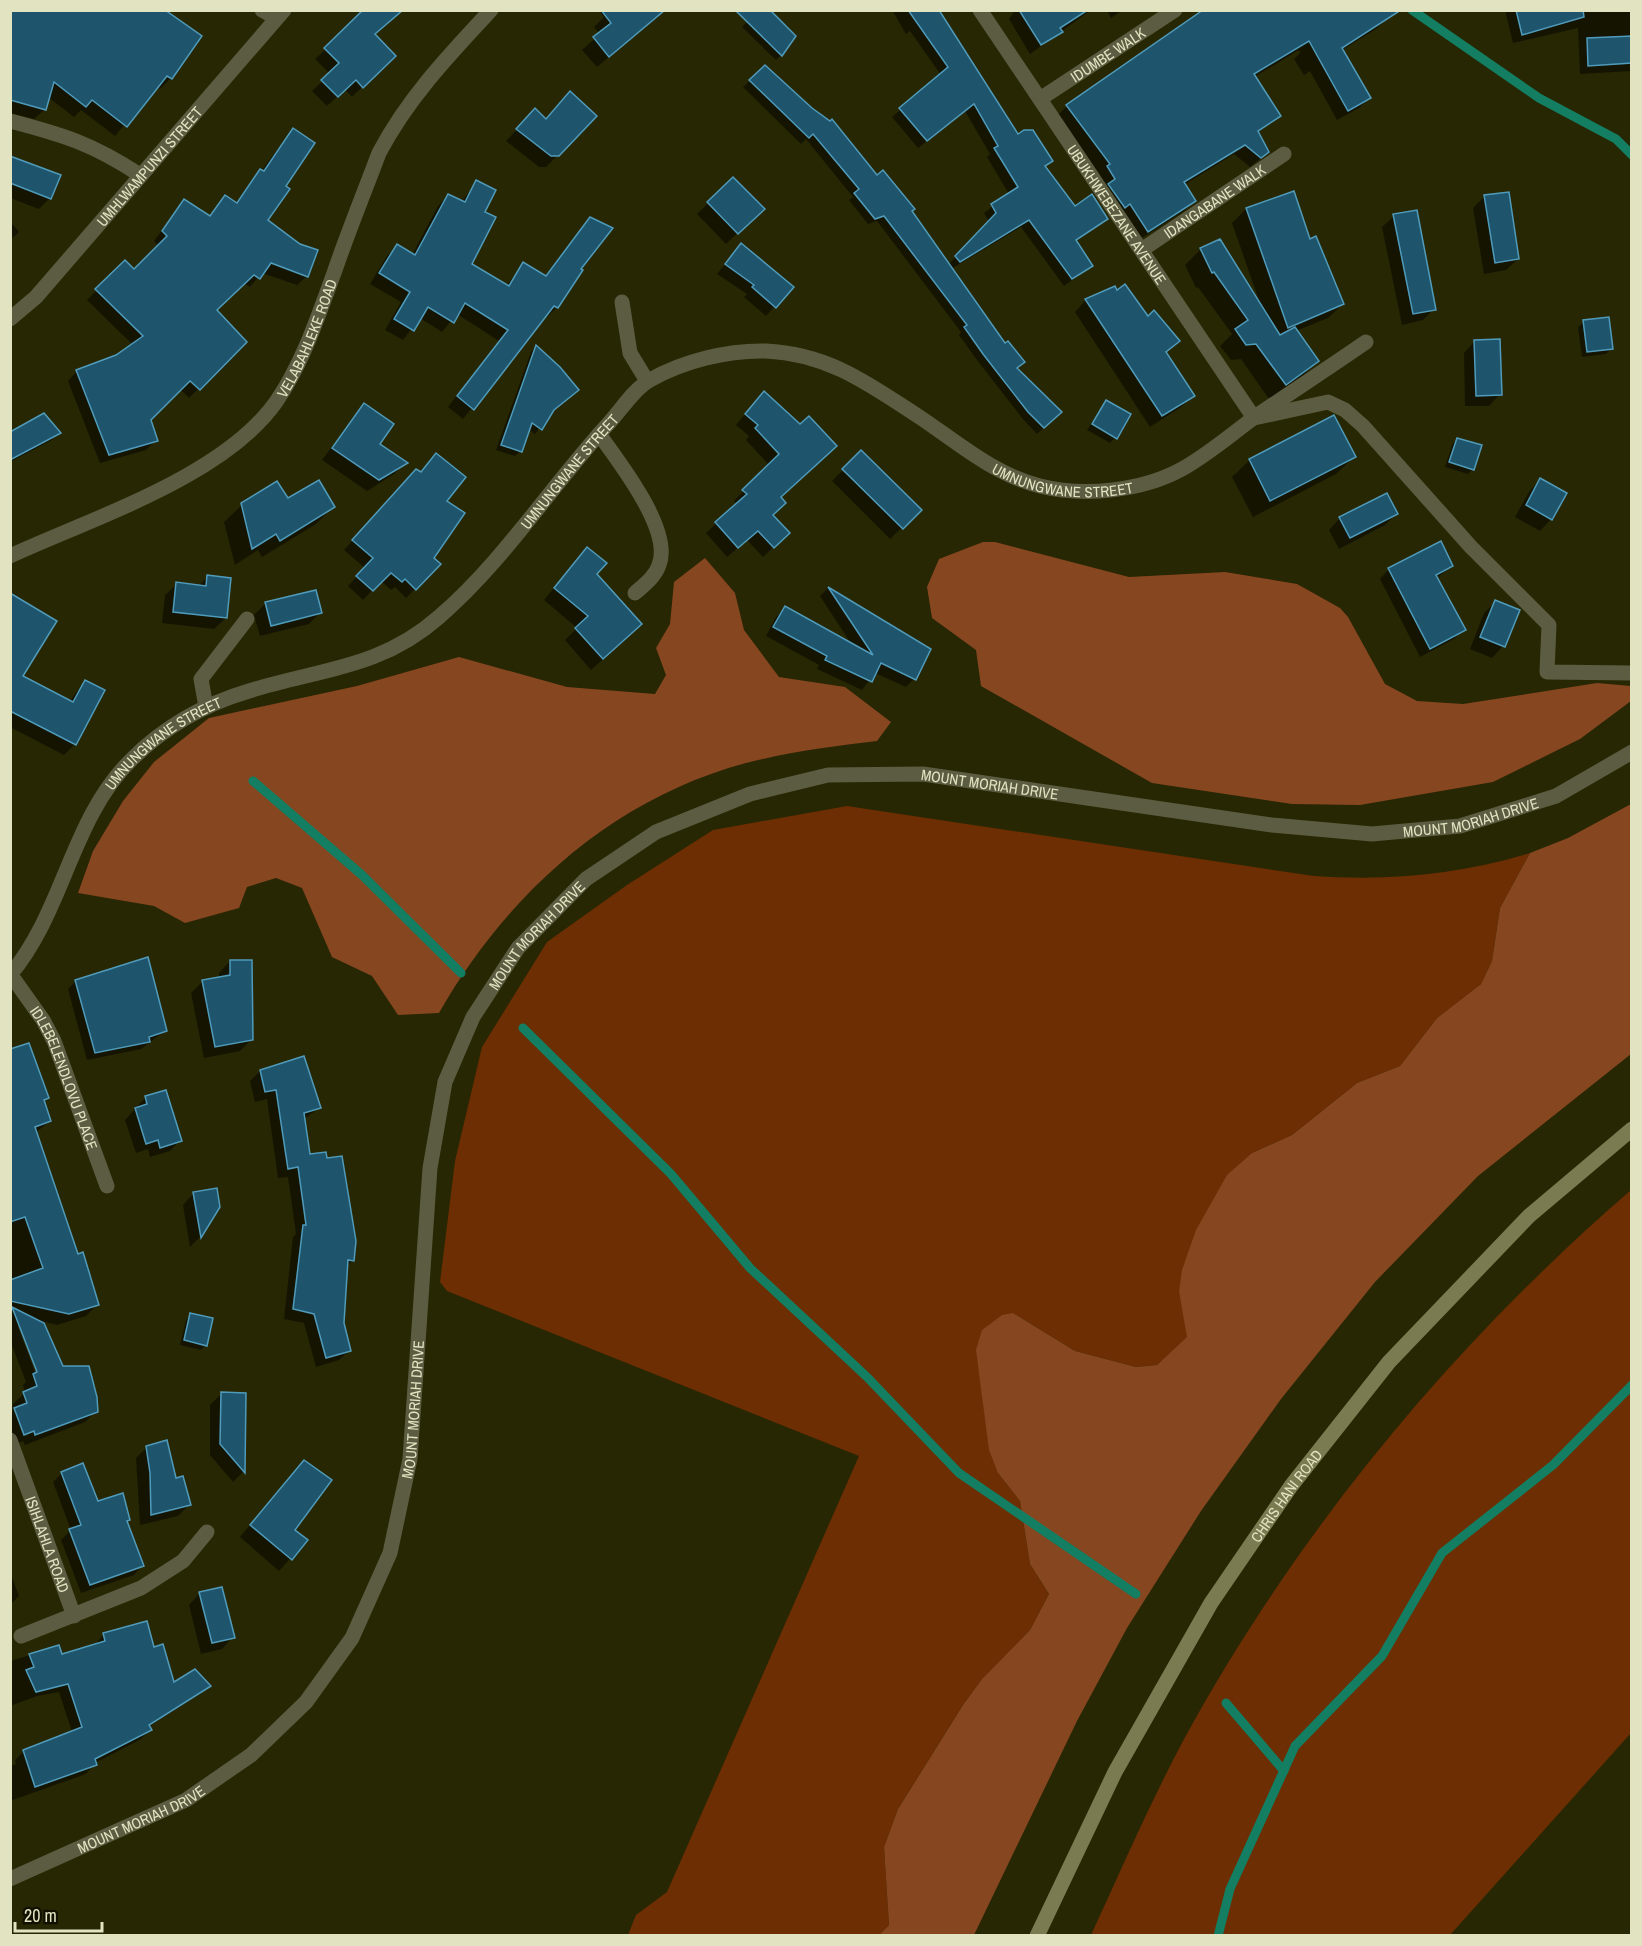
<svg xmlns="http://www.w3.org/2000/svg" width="1642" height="1946" font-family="'Archivo Narrow',sans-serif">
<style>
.green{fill:#6c2e02}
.forest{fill:#864620}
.shadow{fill:#0007;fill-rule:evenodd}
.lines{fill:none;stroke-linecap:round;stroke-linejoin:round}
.stream{stroke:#137e61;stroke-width:9}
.building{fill:#1e556c;stroke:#509bbb;stroke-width:1.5}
.street{stroke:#5c5c42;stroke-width:15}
.secondary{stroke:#7a7b50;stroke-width:15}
.labels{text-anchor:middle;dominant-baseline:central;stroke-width:4.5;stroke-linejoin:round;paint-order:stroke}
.street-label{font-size:15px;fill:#e2e3c1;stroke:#100f00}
</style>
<rect width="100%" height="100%" fill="#272703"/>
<g class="green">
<path d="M847,806L1314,876C1389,881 1458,875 1530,853L1500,908L1492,961L1481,984L1437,1018L1400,1066L1357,1083L1292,1135L1252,1153L1179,1292L1188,1337L1157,1365L1136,1367L1075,1351L1013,1313L998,1473L1020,1501L1030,1564L1049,1594L1030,1630L982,1679L963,1705L898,1809L884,1847L889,1925L879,1935H628L636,1915L667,1892L859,1456L447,1291L440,1282L455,1161L482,1047L547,942L627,885L713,830Z"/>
<path d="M1631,1190V1733L1450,1935H1091C1121,1870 1149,1805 1183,1741C1297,1532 1451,1346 1631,1190Z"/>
</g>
<g class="forest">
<polygon points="983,542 995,542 1129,577 1225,572 1297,584 1340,608 1348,617 1385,684 1417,701 1463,704 1597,683 1631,686 1631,701 1580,739 1493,782 1360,805 1292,804 1152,783 981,686 976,650 932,618 927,587 939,559"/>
<path d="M705,558L735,593L744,630L779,677L845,687L891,722L877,741C833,746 789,752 746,763C612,799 507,894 439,1013L398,1015L372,976L332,957L302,888L276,878L247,887L239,908L185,923L154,906L78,893L93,851L123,801L154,762L209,718L357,686L459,657L567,687L655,694L666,675L656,648L670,624L674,582Z"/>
<polygon points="1631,804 1631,1054 1478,1176 1375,1282 1281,1399 1201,1511 1127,1628 1077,1721 974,1935 879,1935 889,1925 884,1847 898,1809 963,1705 982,1679 1030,1630 1049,1594 1030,1564 1020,1501 998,1473 989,1450 976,1350 982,1330 1002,1315 1013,1313 1075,1351 1136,1367 1157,1365 1187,1337 1179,1292 1182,1270 1196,1230 1227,1175 1252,1153 1292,1135 1357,1083 1400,1066 1437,1018 1481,984 1492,961 1500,908 1530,853 1568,838"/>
</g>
<g class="shadow">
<polygon points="10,10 200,36 171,78 160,89 156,87 115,136 81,110 74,117 48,97 45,109 34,119 10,113"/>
<polygon points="369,10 403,10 374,35 394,56 352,97 345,89 327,106 312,91 330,74 315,59"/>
<polygon points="599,10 643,10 651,21 597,67 582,50 600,34 594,27 604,17"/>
<polygon points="759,10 781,55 776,60 742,27"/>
<polygon points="892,10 937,10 1017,136 1051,161 1044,168 1075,208 1106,218 1075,242 1091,266 1064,286 1021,227 951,269 1016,369 1060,412 1037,434 1022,418 977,360 959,335 961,332 877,221 868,224 849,200 853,197 806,139 801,144 743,87 765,67 910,211 948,265 989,222 984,213 1009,194 987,157 990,154 965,111 918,148 892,117 941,75 910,31 906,34"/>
<polygon points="1015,10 1091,10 1030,54 1009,19"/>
<polygon points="1107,10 1123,10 1111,18"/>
<polygon points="1505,10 1632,10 1631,71 1580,74 1578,28 1513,43"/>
<polygon points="1386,19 1376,29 1342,50 1369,98 1359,108 1337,120 1310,71 1304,75 1294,59 1300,53 1299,50 1254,77 1279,116 1258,133 1268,152 1250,167 1234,154 1184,185 1194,201 1184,211 1137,241 1097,178 1100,175 1057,116 1067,106"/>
<polygon points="570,93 558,155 546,167 539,167 506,141 524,122 545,120"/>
<polygon points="293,130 284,186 266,220 307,276 297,285 262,273 250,287 244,283 215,311 245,342 189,398 180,389 149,419 156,440 146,450 100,463 68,381 77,371 116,356 133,345 87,300 125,262 134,271 159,246 154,241 184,201 208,217 225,197 235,204"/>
<polygon points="10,159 50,198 39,209 10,198"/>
<polygon points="733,179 751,220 726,244 697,214"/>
<polygon points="477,182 483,213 470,264 506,286 524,264 545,276 591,218 579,269 557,307 547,317 545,316 463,419 448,407 499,341 457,314 442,332 420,318 403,340 385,330 401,302 370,284 387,256 398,246 412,255 438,206 448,195 461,202"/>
<polygon points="1485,196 1518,259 1506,270 1484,274 1473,208"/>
<polygon points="1246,209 1343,304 1328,318 1296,331 1317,361 1302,377 1269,399 1241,359 1231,360 1220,346 1232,334 1198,287 1196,288 1185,265 1201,249 1260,303 1232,223"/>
<polygon points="1394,216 1434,309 1423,320 1402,325 1382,227"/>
<polygon points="10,221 19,232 10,240"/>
<polygon points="741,245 792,287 766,316 744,297 747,294 717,274"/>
<polygon points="1086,300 1147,318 1178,341 1165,353 1193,396 1181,407 1150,427 1075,312"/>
<polygon points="1584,322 1611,349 1606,354 1582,357 1578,327"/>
<polygon points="1475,341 1500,394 1489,406 1465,406 1464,353"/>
<polygon points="536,347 552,411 535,434 528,429 521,451 515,456 496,450 531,352"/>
<polygon points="1107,402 1115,438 1110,443 1087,430"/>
<polygon points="754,403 800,426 780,498 771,516 788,533 763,557 747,540 727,557 706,533 737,504 734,501 769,465 746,440 749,436 736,425"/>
<polygon points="364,405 378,445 405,463 394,474 367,491 322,460"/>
<polygon points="59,433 52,440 10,462 10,434"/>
<polygon points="1457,439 1473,469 1468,474 1445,467 1452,445"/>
<polygon points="861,452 920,510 890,539 832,481"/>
<polygon points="1354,457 1336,474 1253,517 1232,477 1250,460"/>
<polygon points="407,480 432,558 439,564 406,598 395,587 391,590 381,581 363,600 348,586 365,568 344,550"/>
<polygon points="1540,480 1551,519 1540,531 1515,517 1529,492"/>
<polygon points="287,500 333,507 316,524 262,557 258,550 235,565 224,522 242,505"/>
<polygon points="1397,513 1385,525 1339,549 1329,530 1340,518"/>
<polygon points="576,561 595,574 629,636 591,670 565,640 577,628 544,600"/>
<polygon points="1451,566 1436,579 1464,629 1454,639 1420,657 1380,579 1389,569"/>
<polygon points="208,577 226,618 214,629 162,623 165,595 177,584 198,586"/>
<polygon points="828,588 929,649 914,679 906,687 875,673 862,690 817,669 819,665 766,636 776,617 785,608 852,645 820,596"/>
<polygon points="10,595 21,676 69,702 85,681 103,691 75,744 64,755 10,727"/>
<polygon points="1496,602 1503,646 1492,658 1470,649 1484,613"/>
<polygon points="266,603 320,613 309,624 260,636 254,615"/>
<polygon points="230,961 252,1039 240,1051 204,1058 191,993 203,981 219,978 219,973"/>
<polygon points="76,981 165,1031 141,1049 87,1060 68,989"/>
<path d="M10,1051L47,1098L43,1102L50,1121L35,1133L77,1255L97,1305L86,1316L57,1325L41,1321L62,1367L96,1411L85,1422L25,1445L23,1441L13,1445L10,1438L13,1404L25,1393L23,1385L26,1382L10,1340ZM18,1327H21L41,1378L38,1380Z"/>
<polygon points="260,1071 319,1108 304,1119 309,1156 353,1260 347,1266 342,1323 350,1350 339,1360 316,1367 304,1323 284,1319 293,1237 296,1234 288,1177 278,1178 267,1099 255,1102 250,1081"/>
<polygon points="146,1097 180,1141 170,1151 150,1157 148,1149 136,1153 125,1120"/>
<polygon points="194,1193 218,1207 200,1237 190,1247 183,1205"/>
<polygon points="191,1315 206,1345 201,1350 180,1345 186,1320"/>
<polygon points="221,1394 244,1394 243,1472 233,1482 210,1455 210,1405"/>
<polygon points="147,1447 189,1505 178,1516 140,1525 136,1458"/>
<polygon points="62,1473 97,1503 129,1520 126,1523 142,1566 134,1575 81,1593 61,1540 71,1530 53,1482"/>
<polygon points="293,1473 293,1530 306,1541 279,1571 240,1537"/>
<polygon points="10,1572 19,1596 10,1605"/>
<polygon points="200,1593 233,1637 222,1649 201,1654 189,1605"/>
<polygon points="104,1634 153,1649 173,1685 209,1686 200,1694 148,1727 150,1730 141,1739 95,1763 86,1774 10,1801 10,1766 16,1764 15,1760 24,1751 72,1732 59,1692 37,1696 10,1706 10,1661 58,1647 61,1656 95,1645"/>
</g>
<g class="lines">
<g class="stream">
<polyline points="1412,10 1539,98 1616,139 1632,155"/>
<polyline points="253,781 362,875 461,973"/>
<polyline points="523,1028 671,1174 750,1268 867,1377 959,1473 1136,1594"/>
<polyline points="1226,1703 1284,1771"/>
<polyline points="1218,1936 1230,1889 1295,1746 1382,1656 1442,1553 1553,1465 1632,1385"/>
</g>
</g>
<g class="building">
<polygon points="10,10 165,10 202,36 172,79 167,76 127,127 92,100 86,107 54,82 46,110 10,100"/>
<polygon points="363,10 403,10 375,34 396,56 363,88 356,80 338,97 321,80 339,63 324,48"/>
<polygon points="601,10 665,10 609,57 593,37 611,23"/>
<polygon points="735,10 770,10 796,36 782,56"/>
<polygon points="908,10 939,10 1018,134 1024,130 1033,130 1053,161 1045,166 1075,206 1092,194 1108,219 1076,240 1093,266 1072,279 1029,220 960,262 955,256 996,213 991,204 1018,187 994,148 998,146 974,104 927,141 899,108 948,67"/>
<polygon points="1019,10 1088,10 1060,28 1063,32 1041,45"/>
<polygon points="1203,10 1401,10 1342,48 1371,98 1348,111 1309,41 1254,74 1281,116 1258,131 1269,152 1261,158 1245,145 1184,182 1196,201 1148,232 1130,204 1125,208 1108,184 1115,179 1107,166 1110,164 1066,105"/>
<polygon points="1516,10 1583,10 1584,17 1522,35"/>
<polygon points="1632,36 1632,63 1588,66 1587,38"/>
<polygon points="765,65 812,108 830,121 832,119 877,175 883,170 915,209 912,211 1005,343 1008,341 1025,362 1017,368 1062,412 1044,428 1028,412 983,354 964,327 967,325 884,216 875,219 854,193 859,189 813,134 809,138 749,80"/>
<polygon points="570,91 597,116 559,156 551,156 516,129 535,108 546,119"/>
<polygon points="293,128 315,143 286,186 290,189 268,220 300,244 318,250 308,277 271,263 260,279 254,275 217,310 247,342 200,390 190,381 151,420 158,441 109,455 76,370 116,355 143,336 95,289 125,260 134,269 167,236 162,231 184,199 210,216 225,195 237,203 260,169 264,171"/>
<polygon points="10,156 61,175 51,199 10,183"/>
<polygon points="733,177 765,209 738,234 707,202"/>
<polygon points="476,180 496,190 485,212 496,217 472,264 509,286 523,262 546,276 590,217 613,228 581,269 583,270 558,308 554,306 474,410 457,396 508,330 465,303 454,323 428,307 414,331 394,319 410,292 379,273 397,244 415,255 448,194 465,202"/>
<polygon points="1294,191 1310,239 1316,236 1344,304 1288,328 1246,208"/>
<polygon points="1509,192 1519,259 1495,263 1484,195"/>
<polygon points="1417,210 1436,310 1413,314 1393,214"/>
<polygon points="1220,239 1280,335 1295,327 1319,361 1286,385 1256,344 1246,345 1235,329 1248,320 1214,272 1212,273 1200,248"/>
<polygon points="741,243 794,287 776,308 752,287 754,285 725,264"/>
<polygon points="1125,284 1148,316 1154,310 1180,341 1166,352 1195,396 1162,416 1085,299 1115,286 1117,290"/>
<polygon points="1609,317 1613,349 1587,352 1583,320"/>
<polygon points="1500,339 1502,395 1476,396 1474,340"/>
<polygon points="536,345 560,367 579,390 554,410 542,430 532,423 522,452 501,445"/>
<polygon points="764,391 800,424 809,416 837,446 781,497 786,503 773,515 790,533 774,548 758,531 738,548 715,522 747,494 742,490 779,454 755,428 758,425 745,414"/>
<polygon points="1106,400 1131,414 1117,439 1092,424"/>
<polygon points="364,403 394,424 380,444 408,463 379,480 332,448"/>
<polygon points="44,413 61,433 10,460 10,432"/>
<polygon points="1334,415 1356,457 1270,501 1249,459"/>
<polygon points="1457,438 1482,445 1474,470 1449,462"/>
<polygon points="861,450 922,510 903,529 842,469"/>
<polygon points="436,453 466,477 447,501 465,513 434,558 441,564 416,590 405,579 402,582 391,573 373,591 356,576 373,558 352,540 416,469 421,472"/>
<polygon points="1540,478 1567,493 1552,520 1526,505"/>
<polygon points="319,480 335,507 280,541 276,534 252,549 241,503 277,481 288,498"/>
<polygon points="1387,493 1398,514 1350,538 1339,517"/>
<polygon points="1441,541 1453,566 1436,575 1466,630 1430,649 1388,568"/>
<polygon points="587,547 607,563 597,574 642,624 603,659 575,628 588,616 554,588"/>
<polygon points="207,575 231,578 227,618 173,612 176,582 206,586"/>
<polygon points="828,587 931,649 916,680 881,663 872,682 825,660 827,656 773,627 785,606 873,655"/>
<polygon points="316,590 322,613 271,626 265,602"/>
<polygon points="10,593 57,621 23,676 73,702 85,680 105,690 76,745 10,711"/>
<polygon points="1495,600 1520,610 1505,647 1480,637"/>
<polygon points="148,957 167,1031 149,1037 150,1042 95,1053 75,980"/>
<polygon points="230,960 252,960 253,1040 215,1047 202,980 230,975"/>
<polygon points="29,1043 49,1098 44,1100 51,1121 35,1127 78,1254 83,1252 99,1305 69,1314 10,1301 10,1280 43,1268 25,1217 10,1222 10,1049"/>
<polygon points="304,1056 321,1108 304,1113 310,1154 326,1152 327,1158 342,1156 356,1241 354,1261 348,1260 344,1323 351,1351 326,1358 314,1314 293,1309 303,1225 306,1225 298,1167 288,1169 276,1090 265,1092 260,1070"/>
<polygon points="166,1090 182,1141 160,1148 158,1140 146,1144 135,1108 147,1104 145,1096"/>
<polygon points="217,1188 220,1207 201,1238 193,1192"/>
<polygon points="12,1307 44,1323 63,1366 89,1366 97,1397 98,1412 35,1435 34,1431 24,1435 14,1408 27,1403 23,1392 37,1386 33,1374 37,1372"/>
<polygon points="190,1313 213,1318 207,1346 184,1340"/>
<polygon points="221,1392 246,1393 245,1473 220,1444"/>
<polygon points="167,1440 176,1478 183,1476 191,1505 151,1515 150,1473 146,1446"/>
<polygon points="304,1460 332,1480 295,1530 308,1540 292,1560 250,1525"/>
<polygon points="83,1463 98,1501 123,1493 130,1520 127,1521 144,1566 90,1585 69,1529 81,1525 61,1472"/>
<polygon points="222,1587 235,1638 212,1643 199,1592"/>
<polygon points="147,1621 154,1647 163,1644 174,1682 195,1669 211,1686 149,1725 152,1730 95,1759 97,1765 35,1787 23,1750 82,1727 68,1684 36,1692 26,1670 34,1667 29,1654 59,1645 62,1654 105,1641 103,1633"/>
</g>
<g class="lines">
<g class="street">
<polyline points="262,10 276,18"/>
<path id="s1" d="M980,10L1254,418L1328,402L1345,410L1363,426L1471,547L1549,625L1547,672L1632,673"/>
<path id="s2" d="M1040,99L1175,10"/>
<path d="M10,121C64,135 93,144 140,175"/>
<path id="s3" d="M1143,249L1284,154"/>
<polyline points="622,302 630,353 647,381"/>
<path id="s4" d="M10,319L36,297L284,10"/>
<path d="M599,434C618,461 673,530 659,565C655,577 644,585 635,593"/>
<path id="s5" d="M10,556C92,518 223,477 276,402C303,363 318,316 334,273C348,232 364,193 379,153C408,98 449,55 491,10"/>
<polyline points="206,707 201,679 247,619"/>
<path id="s6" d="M10,975C64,911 71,819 131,760C164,727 205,704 249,691C319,669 380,669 439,617C504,561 551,486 609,423C621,410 634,389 650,380C683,361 728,350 766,351C830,354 870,385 921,418C958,443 995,475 1040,486C1084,497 1142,491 1182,469C1209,454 1234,432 1259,414C1295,390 1331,366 1366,342"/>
<path id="s7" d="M11,975L43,1020L54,1041L107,1186"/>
<path id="s8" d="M10,1440L74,1616"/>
<polyline points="21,1636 141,1588 183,1561 207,1532"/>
<path id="s9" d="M10,1879L186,1800L251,1755L306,1702L352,1638L390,1553L410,1459L430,1168L445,1082L473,1017L518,948L586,879L656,832L750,794L828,775L923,774L1272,825L1372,834L1460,826L1556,796L1632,752"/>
</g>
<path class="secondary" id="s10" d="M1037,1936L1115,1772L1211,1603L1291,1486L1389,1362L1529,1216L1632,1129"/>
</g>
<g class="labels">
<g class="street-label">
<text stroke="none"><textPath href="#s2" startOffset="81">IDUMBE WALK</textPath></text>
<text stroke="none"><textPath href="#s4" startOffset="207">UMHLWAMPUNZI STREET</textPath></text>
<text stroke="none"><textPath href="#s3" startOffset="86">IDANGABANE WALK</textPath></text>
<text stroke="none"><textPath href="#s1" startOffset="246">UBUKHWEBEZANE AVENUE</textPath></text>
<text stroke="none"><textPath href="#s5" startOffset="382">VELABAHLEKE ROAD</textPath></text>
<text stroke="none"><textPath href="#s6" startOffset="788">UMNUNGWANE STREET</textPath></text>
<text stroke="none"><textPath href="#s6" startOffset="1362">UMNUNGWANE STREET</textPath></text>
<text stroke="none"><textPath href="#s6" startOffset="284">UMNUNGWANE STREET</textPath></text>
<text stroke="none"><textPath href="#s9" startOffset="1674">MOUNT MORIAH DRIVE</textPath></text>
<text stroke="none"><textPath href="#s9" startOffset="2160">MOUNT MORIAH DRIVE</textPath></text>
<text stroke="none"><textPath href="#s9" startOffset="1170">MOUNT MORIAH DRIVE</textPath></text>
<text stroke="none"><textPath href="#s7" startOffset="117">IDLEBELENDLOVU PLACE</textPath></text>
<text stroke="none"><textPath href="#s9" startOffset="666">MOUNT MORIAH DRIVE</textPath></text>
<text stroke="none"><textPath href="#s10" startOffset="507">CHRIS HANI ROAD</textPath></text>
<text stroke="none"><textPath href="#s8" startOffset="111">ISIHLAHLA ROAD</textPath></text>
<text stroke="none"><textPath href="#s9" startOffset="144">MOUNT MORIAH DRIVE</textPath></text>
</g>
</g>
<rect width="1642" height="1946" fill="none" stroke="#e2e3c1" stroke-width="24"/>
<path d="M15 1922v9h87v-9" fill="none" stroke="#e2e3c1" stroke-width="3"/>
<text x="24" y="1922" font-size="18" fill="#e2e3c1" stroke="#100f00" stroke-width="4.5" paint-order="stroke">20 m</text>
</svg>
